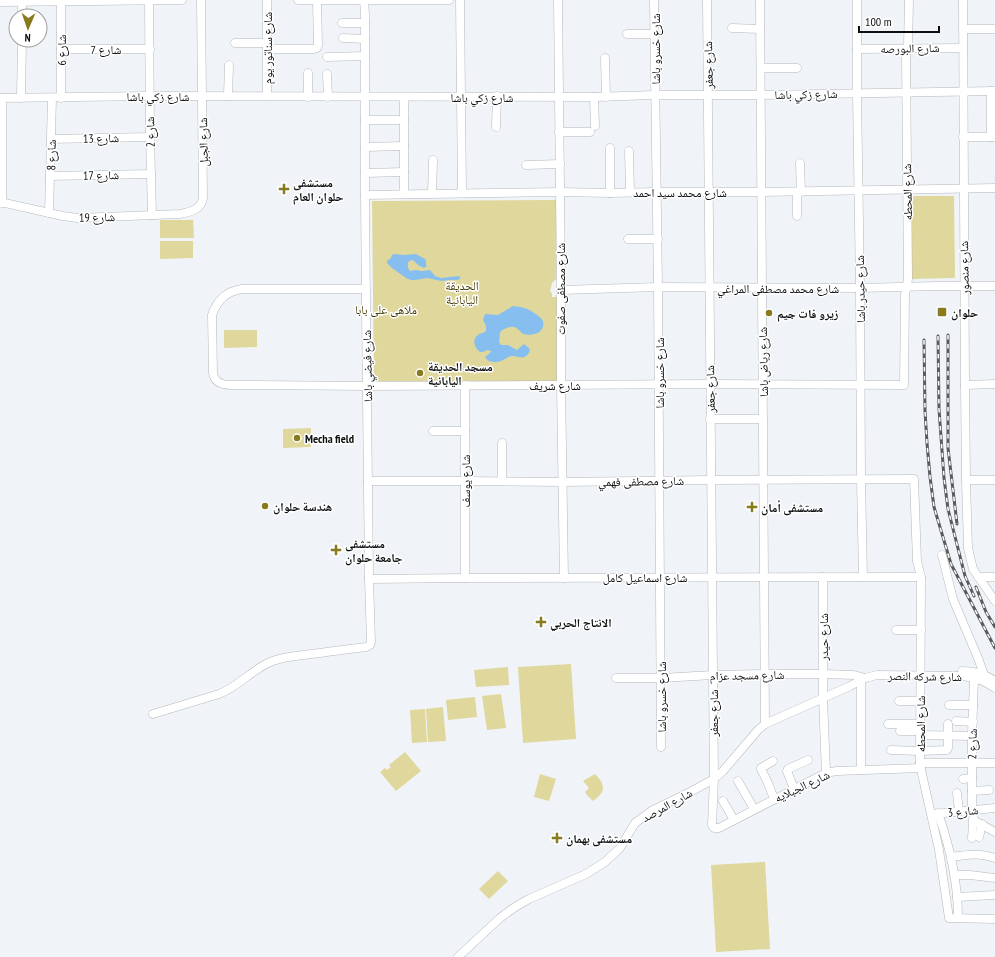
<svg xmlns="http://www.w3.org/2000/svg" width="995" height="957" font-family="'PT Sans Narrow','Noto Naskh Arabic',sans-serif">
<style>
.green{fill:#e0d79c}
.water{fill:#86beef}
.lines{fill:none;stroke-linecap:round;stroke-linejoin:round}
.minor-casing{stroke:#b4b8bc;stroke-width:9}
.minor{stroke:#fff;stroke-width:8}
.rail-casing{stroke:#585a5c;stroke-width:3}
.rail{stroke:#fff;stroke-width:1.5;stroke-dasharray:4.5;stroke-linecap:butt}
.poi-dot{fill:#877a1f;stroke:#fff;stroke-width:1.5}
.labels{text-anchor:middle;dominant-baseline:central;stroke-width:3;stroke-linejoin:round;paint-order:stroke}
.street-label{font-size:12px;fill:#0d0e0f;stroke:#fff}
.poi-label{font-size:12px;font-weight:bold;fill:#0d0e0f;stroke:#fff;text-anchor:start}
.park-label{font-size:12px;fill:#413900;stroke:#fff}
</style>
<rect width="100%" height="100%" fill="#f0f4f8"/>
<g class="green">
<polygon points="912,196 954,196 955,278 912,279"/>
<polygon points="556,200 556,279 552,283 550,292 552,293 552,297 557,297 557,382 374,381 372,201"/>
<polygon points="160,220 193,220 194,238 160,238"/>
<polygon points="160,241 193,241 193,258 160,259"/>
<polygon points="224,330 257,330 257,347 224,348"/>
<polygon points="311,428 311,447 283,448 283,429"/>
<polygon points="571,664 576,739 523,743 518,667"/>
<polygon points="508,667 509,685 476,687 474,670"/>
<polygon points="501,694 506,728 487,730 482,696"/>
<polygon points="475,697 477,717 448,720 446,700"/>
<polygon points="443,707 446,741 428,742 426,709"/>
<polygon points="425,709 427,742 412,743 410,710"/>
<polygon points="405,752 421,771 396,791 380,772 385,768 387,770 391,767 389,765"/>
<polygon points="540,774 556,779 549,801 534,797"/>
<path d="M595,774C606,785 606,792 593,801L587,795L585,792L589,788L583,781Z"/>
<polygon points="765,862 770,949 716,952 711,865"/>
<polygon points="498,871 508,881 489,899 479,889"/>
</g>
<g class="water">
<path d="M394,254L404,255L416,254L425,259L426,261V265L427,266L424,268L418,265L413,260C406,260 407,267 410,271L415,270L422,271L430,270L435,276L441,278L459,276L460,277V279L457,280H449L442,281L427,278L415,280H411L406,278L392,268L387,263V261L391,258L392,255Z"/>
<path d="M513,306C521,307 528,308 534,313C537,315 541,317 543,321C546,332 533,337 524,334C520,333 519,328 514,327C510,326 506,328 502,330L500,333L499,342L501,345H508L517,350L524,344L529,348C530,352 530,351 528,354C523,361 517,355 511,356C508,357 507,358 505,359C499,363 489,364 485,357L491,352V351L487,350L483,352H480C475,348 471,340 478,335C480,333 484,333 486,331V326L483,320L485,314L498,315Z"/>
</g>
<g class="lines">
<g class="minor-casing">
<g id="minor">
<polyline points="149,0 150,137 152,215"/>
<polyline points="267,0 267,96"/>
<polyline points="298,0 449,0"/>
<polyline points="460,0 462,193"/>
<polyline points="558,0 561,284 561,385 564,578"/>
<polyline points="654,0 658,287 661,747"/>
<polyline points="707,0 713,675 714,779 712,825 714,828 719,828 820,776 831,772 837,771 921,768"/>
<polyline points="760,0 765,724"/>
<polyline points="857,0 857,93 860,288 861,479 863,577"/>
<polyline points="963,0 965,385 966,480 968,548 973,569 995,601"/>
<polyline points="61,1 61,98"/>
<polyline points="0,2 182,0"/>
<polyline points="22,16 22,2"/>
<polyline points="342,23 365,23"/>
<polyline points="732,28 760,29"/>
<polyline points="963,29 995,29"/>
<polyline points="627,34 655,34"/>
<polyline points="343,38 365,39"/>
<polyline points="235,43 267,43"/>
<polyline points="61,49 150,49"/>
<polyline points="267,49 314,49 317,48 318,45 317,0"/>
<polyline points="857,49 963,48"/>
<polyline points="327,57 365,56"/>
<polyline points="605,58 606,97"/>
<polyline points="761,68 797,68"/>
<polyline points="327,74 328,97"/>
<polyline points="228,96 229,65"/>
<polyline points="308,97 308,73"/>
<polyline points="404,97 404,194"/>
<polyline points="594,97 595,126"/>
<polyline points="0,98 150,96 594,97 655,95 761,95 995,91"/>
<polyline points="2,98 2,203"/>
<polyline points="21,98 22,40"/>
<polyline points="365,120 404,120"/>
<polyline points="496,127 497,96"/>
<polyline points="559,132 590,132"/>
<polyline points="963,137 995,137"/>
<polyline points="991,137 991,91"/>
<polyline points="51,139 150,137"/>
<polyline points="365,147 404,146"/>
<polyline points="610,148 610,193"/>
<polyline points="629,151 630,192"/>
<polyline points="800,163 801,192"/>
<polyline points="526,165 560,164"/>
<polyline points="365,173 404,172"/>
<polyline points="50,176 151,174"/>
<polyline points="797,192 797,216"/>
<polyline points="432,193 433,160"/>
<polyline points="365,195 560,192 610,193 657,192 761,192 995,188"/>
<path d="M0,202L63,216L77,218L180,214C190,212 201,210 203,198L201,0"/>
<polyline points="49,213 52,98"/>
<polyline points="628,239 658,239"/>
<path d="M366,289H242C227,291 217,300 212,315L213,373C215,387 230,385 241,385L367,386L710,384L904,385L905,295L908,279L906,54L908,46L909,0"/>
<polyline points="561,290 658,287 860,288 937,286 995,286"/>
<polyline points="965,385 995,384"/>
<polyline points="710,419 763,419"/>
<polyline points="433,431 465,431"/>
<polyline points="502,443 502,481"/>
<polyline points="966,480 995,480"/>
<polyline points="368,481 465,481 563,482 711,480 914,479 917,561 921,577 920,765 939,850 949,918 995,919"/>
<polyline points="942,555 953,599 978,658 984,675"/>
<polyline points="823,577 823,698 826,773"/>
<polyline points="978,577 995,577"/>
<polyline points="465,578 465,385"/>
<polyline points="369,579 465,578 921,577"/>
<polyline points="896,630 921,630"/>
<path d="M962,671C974,671 985,674 995,681"/>
<polyline points="616,678 661,678 713,675 765,674 823,674 854,675 865,678"/>
<polyline points="861,680 861,770"/>
<polyline points="899,701 921,701"/>
<polyline points="949,705 973,705"/>
<path d="M153,714L219,694C237,687 249,673 266,664C279,657 296,656 311,654C329,652 347,649 366,647L370,645L371,642L369,579L366,307L365,195V14L364,0"/>
<polyline points="956,721 973,722"/>
<polyline points="888,724 920,724"/>
<polyline points="900,731 920,731"/>
<polyline points="920,735 972,736"/>
<polyline points="891,750 920,751 947,750 948,748 948,724"/>
<polyline points="773,761 761,768 761,769 768,783 774,799"/>
<polyline points="920,763 995,763"/>
<polyline points="963,779 972,778"/>
<polyline points="738,781 754,809"/>
<polyline points="794,789 787,771 788,769 808,760"/>
<polyline points="972,791 989,790"/>
<polyline points="957,793 959,811"/>
<polyline points="723,801 734,820"/>
<polyline points="972,810 972,736 974,678"/>
<path d="M938,813C950,847 958,882 958,918"/>
<polyline points="934,814 995,808"/>
<polyline points="973,820 995,832"/>
<polyline points="979,837 982,824"/>
<polyline points="972,838 974,810"/>
<path d="M951,857C968,855 978,852 995,858"/>
<polyline points="955,875 970,875 995,878"/>
<polyline points="957,897 995,895"/>
<path d="M458,957L500,918L515,907L529,899L586,874L605,862L620,848L635,823L653,810L690,792L714,779L723,771L758,730L765,724L850,686L865,678L877,675L962,676C974,677 985,681 995,688"/>
</g>
</g>
<use href="#minor" class="minor"/>
<g class="rail-casing">
<g id="rail">
<polyline points="948,335 948,448 957,524"/>
<polyline points="938,336 939,409 944,478 948,509 965,576 974,596"/>
<polyline points="924,340 925,411 927,443 930,477 934,507 951,564 995,648"/>
<polyline points="976,587 986,612 995,627"/>
</g>
</g>
<use href="#rail" class="rail"/>
</g>
<g class="poi-dot">
<path d="M282 183h4v4h4v4h-4v4h-4v-4h-4v-4h4z"/>
<rect x="937" y="307" width="10" height="10" rx="2"/>
<circle cx="769" cy="313" r="4"/>
<circle cx="420" cy="373" r="4"/>
<circle cx="297" cy="438" r="4"/>
<circle cx="265" cy="506" r="4"/>
<path d="M750 501h4v4h4v4h-4v4h-4v-4h-4v-4h4z"/>
<path d="M334 544h4v4h4v4h-4v4h-4v-4h-4v-4h4z"/>
<path d="M539 616h4v4h4v4h-4v4h-4v-4h-4v-4h4z"/>
<path d="M555 832h4v4h4v4h-4v4h-4v-4h-4v-4h4z"/>
</g>
<g class="labels">
<g class="street-label">
<text transform="translate(267 48) rotate(-90)">شارع سناتور يوم</text>
<text transform="translate(910 48) rotate(-1)">شارع البورصه</text>
<text x="106" y="49">شارع 7</text>
<text transform="translate(655 49) rotate(-90)">شارع خسرو باشا</text>
<text transform="translate(61 50) rotate(-90)">شارع 6</text>
<text transform="translate(708 65) rotate(-91)">شارع جعفر</text>
<text transform="translate(806 94) rotate(-1)">شارع زكي باشا</text>
<text x="158" y="96">شارع زكي باشا</text>
<text x="482" y="97">شارع زكي باشا</text>
<text transform="translate(150 132) rotate(-91)">شارع 2</text>
<text transform="translate(101 138) rotate(-1)">شارع 13</text>
<text transform="translate(203 142) rotate(-91)">شارع الجبل</text>
<text transform="translate(51 155) rotate(-89)">شارع 8</text>
<text transform="translate(101 175) rotate(-1)">شارع 17</text>
<text x="680" y="192">شارع محمد سيد احمد</text>
<text transform="translate(907 192) rotate(-91)">شارع المحطه</text>
<text transform="translate(97 217) rotate(-1)">شارع 19</text>
<text transform="translate(964 268) rotate(-91)">شارع منصور</text>
<text x="778" y="288">شارع محمد مصطفى المراغي</text>
<text transform="translate(560 289) rotate(-90)">شارع مصطفى صفوت</text>
<text transform="translate(860 289) rotate(-91)">شارع حيدر باشا</text>
<text transform="translate(763 362) rotate(-91)">شارع رياض باشا</text>
<text transform="translate(367 366) rotate(-91)">شارع فيضي باشا</text>
<text transform="translate(659 373) rotate(-90)">شارع خسرو باشا</text>
<text x="555" y="385">شارع شريف</text>
<text transform="translate(710 389) rotate(-91)">شارع جعفر</text>
<text transform="translate(465 481) rotate(-90)">شارع يوسف</text>
<text transform="translate(641 481) rotate(-1)">شارع مصطفى فهمي</text>
<text x="645" y="577">شارع اسماعيل كامل</text>
<text transform="translate(823 637) rotate(-90)">شارع حيدر</text>
<text transform="translate(747 675) rotate(-1)">شارع مسجد عزام</text>
<text transform="translate(925 676) rotate(1)">شارع شركه النصر</text>
<text transform="translate(661 697) rotate(-90)">شارع خسرو باشا</text>
<text transform="translate(713 713) rotate(-90)">شارع جعفر</text>
<text transform="translate(920 724) rotate(-90)">شارع المحطه</text>
<text transform="translate(972 744) rotate(-89)">شارع 2</text>
<text transform="translate(802 786) rotate(-25)">شارع الجبلايه</text>
<text transform="translate(667 805) rotate(-29)">شارع المرصد</text>
<text transform="translate(963 811) rotate(-5)">شارع 3</text>
</g>
<g class="poi-label">
<text x="293" y="182">مستشفى<tspan x="293" dy="14">حلوان العام</tspan></text>
<text x="951" y="312">حلوان</text>
<text x="777" y="313">زيرو فات جيم</text>
<text x="428" y="366">مسجد الحديقة<tspan x="428" dy="14">اليابانية</tspan></text>
<text x="305" y="438">Mecha field</text>
<text x="273" y="506">هندسة حلوان</text>
<text x="761" y="507">مستشفى أمان</text>
<text x="345" y="543">مستشفى<tspan x="345" dy="14">جامعة حلوان</tspan></text>
<text x="550" y="622">الانتاج الحربي</text>
<text x="566" y="838">مستشفى بهمان</text>
</g>
<g class="park-label">
<text x="462" y="285">الحديقة<tspan x="462" dy="14">اليابانية</tspan></text>
<text x="386" y="309">ملاهى على بابا</text>
</g>
</g>
<g transform="translate(28 28) rotate(182)"><circle r="19" fill="#ffffff" stroke="#9e9f9f"/>
<path d="M0-3L7 15L0 10L-7 15Z" fill="#877a1f"/>
<text y="-6" font-size="11" font-weight="bold" text-anchor="middle" fill="#0d0e0f">N</text>
</g>
<path d="M859 26v6h80v-6" fill="none" stroke="#0d0e0f" stroke-width="2"/>
<text x="865" y="26" font-size="12" fill="#0d0e0f" stroke="#ffffff" stroke-width="3" paint-order="stroke">100 m</text>
</svg>
